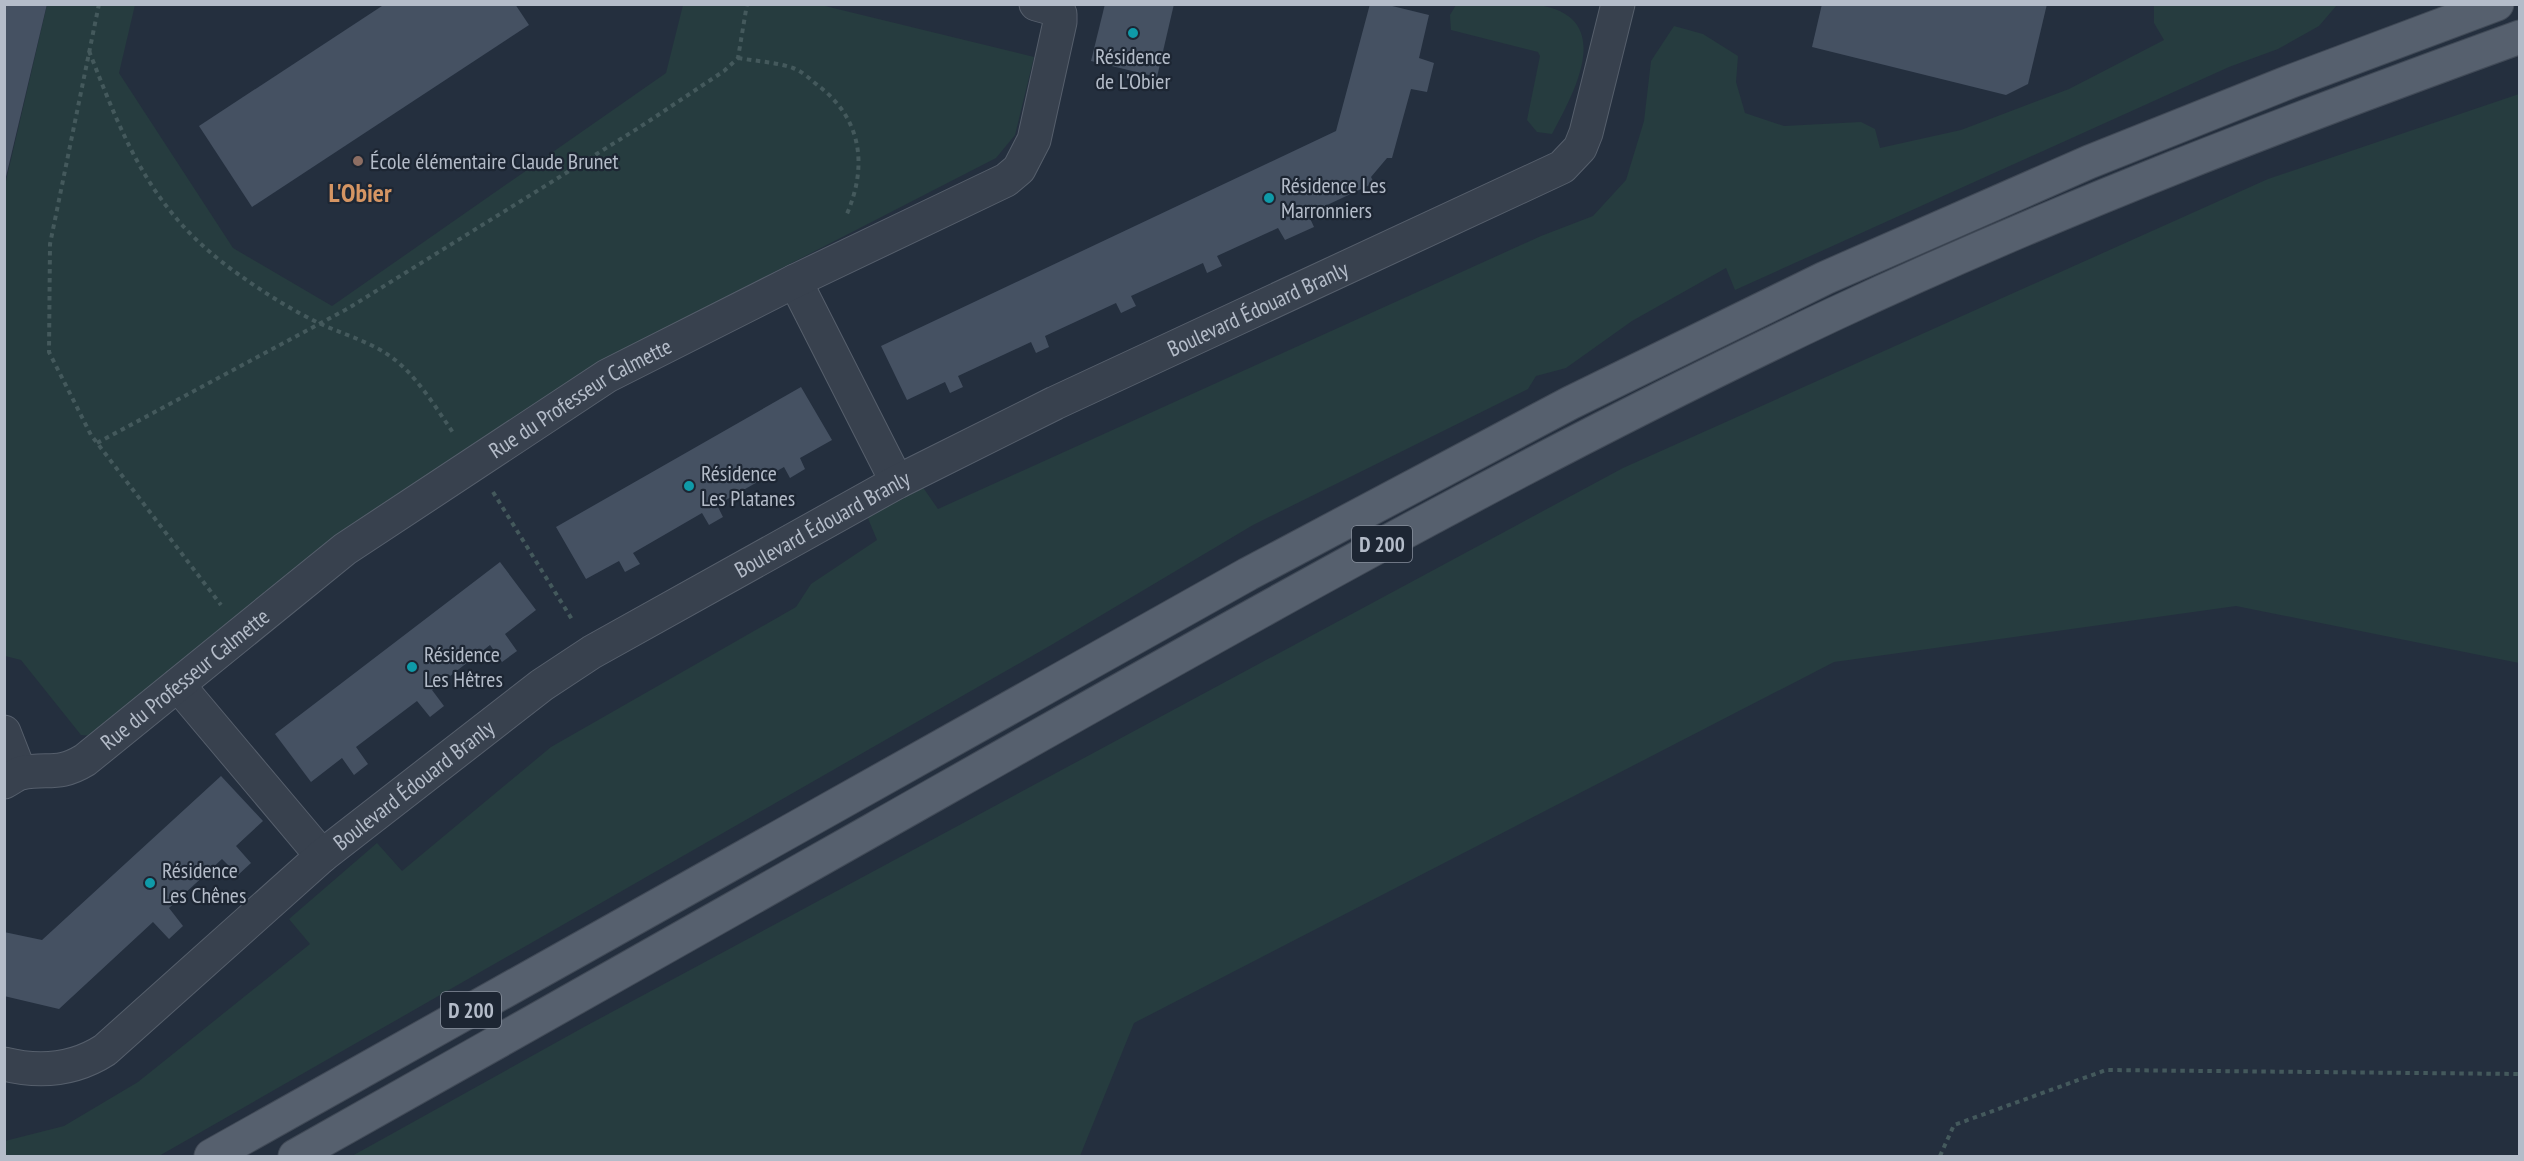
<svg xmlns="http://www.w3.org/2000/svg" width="2524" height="1161" font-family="'PT Sans Narrow',sans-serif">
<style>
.green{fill:#263c3f}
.building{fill:#455162}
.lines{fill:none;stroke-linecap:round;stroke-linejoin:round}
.minor-casing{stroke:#565f6c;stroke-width:35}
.major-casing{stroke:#414a57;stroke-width:35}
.path{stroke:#44595c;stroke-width:4;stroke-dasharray:4.5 4.5;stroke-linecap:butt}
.minor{stroke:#38414e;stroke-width:33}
.major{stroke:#56606e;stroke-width:33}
.culture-dot{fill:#0f9aa8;stroke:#1d2633;stroke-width:2}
.education-dot{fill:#8d6e63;stroke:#1d2633;stroke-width:2}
.labels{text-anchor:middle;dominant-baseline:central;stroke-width:4.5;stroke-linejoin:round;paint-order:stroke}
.shield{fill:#1d2633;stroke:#878f9c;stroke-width:1.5}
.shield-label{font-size:21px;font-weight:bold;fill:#b4bcc9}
.poi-label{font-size:22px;fill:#b4bcc9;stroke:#1d2633;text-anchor:start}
.street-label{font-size:22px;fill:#b4bcc9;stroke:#1d2633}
.quarter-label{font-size:26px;font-weight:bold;fill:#d59563;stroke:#1d2633}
</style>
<rect width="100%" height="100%" fill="#242f3e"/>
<g class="green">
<polygon points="47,5 135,5 119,73 233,248 332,306 666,73 683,5 821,5 1034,57 1015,135 996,158 607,358 300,564 93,736 81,735 21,660 5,656 5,185"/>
<path d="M1456,5C1481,4 1506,3 1530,4C1617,12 1578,86 1552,134L1537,132L1527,120L1540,56L1538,52L1451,30L1450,15Z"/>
<polygon points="2154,5 2337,5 2319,26 2278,49 2229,67 1735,290 1726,268 1632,321 1566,368 1536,376 1528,389 1253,525 1053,644 159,1156 5,1156 5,1141 64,1126 138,1082 310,944 289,919 377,843 402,871 551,747 796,607 811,584 877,540 867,516 922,486 938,509 1541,236 1593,216 1626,180 1644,121 1651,61 1674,26 1703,34 1738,56 1736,82 1745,113 1784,126 1861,122 1875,129 1880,148 1961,130 2069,89 2164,40 2154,23"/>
<polygon points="2519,94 2519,663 2236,606 1834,662 1134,1023 1080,1156 352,1156 584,1027 1623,468 2268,179"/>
</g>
<g class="building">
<polygon points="4,4 47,4 5,181 4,181"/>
<polygon points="385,4 515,4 529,25 252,207 199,126"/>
<polygon points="1105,4 1174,4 1157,77 1091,61"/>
<polygon points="1370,4 1384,4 1429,15 1419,58 1434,63 1427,92 1411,89 1392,158 1387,158 1371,177 1374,183 1308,214 1314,227 1285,240 1278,228 1217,256 1222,266 1207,273 1203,263 1131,296 1136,306 1121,313 1116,303 1045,336 1049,347 1036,353 1031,342 958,376 963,387 950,393 945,382 907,400 881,346 1336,131"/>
<polygon points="1822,4 2047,4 2028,84 2006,95 1812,47"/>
<polygon points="801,387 832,440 800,458 805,469 790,478 784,467 717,505 723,517 709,525 702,513 633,553 640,564 625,572 619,561 586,579 556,527"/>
<polygon points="500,562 536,610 505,634 517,651 502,662 490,645 432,690 444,706 430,717 417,701 356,747 368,764 354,775 342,758 311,782 275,734"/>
<polygon points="221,776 263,821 236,846 251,863 238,875 222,859 169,908 183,926 169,939 153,922 59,1009 4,996 4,932 42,940"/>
</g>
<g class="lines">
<g class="minor-casing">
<g id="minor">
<polyline points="795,281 897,482"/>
<polyline points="178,685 322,856"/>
<polyline points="4,732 20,773"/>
<path id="s1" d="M4,782C10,779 16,774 21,773C48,767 57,777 85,760L345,549L607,376L795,281L1006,180L1019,169L1034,140L1060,22V14L1054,9L1036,4"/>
<path id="s2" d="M4,1064C40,1073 74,1070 105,1050L322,856L542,685L592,652L897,482L1055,403L1562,167L1580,148L1586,133L1618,4"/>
</g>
</g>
<g class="major-casing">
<g id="major">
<polyline points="211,1156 1248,574 1570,403 1825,278 2089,162 2289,82 2497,4"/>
<path d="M295,1156C488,1047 681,939 874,829C1190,650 1505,469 1834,314C2058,209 2288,121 2520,37"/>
</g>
</g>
<g class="path">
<polyline points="99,4 50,244 49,352 91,435 221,605"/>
<path d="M89,51C126,145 152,213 238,274C263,292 293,311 321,324C349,337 377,343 401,365C422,384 438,411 454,434"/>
<path d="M738,58C755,61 776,62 793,68C802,71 812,81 820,87C862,120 868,167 846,216"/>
<polyline points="97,443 347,309 640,127 724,71 738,58 747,4"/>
<polyline points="493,492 573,621"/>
<polyline points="1940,1156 1954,1125 2106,1070 2520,1074"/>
</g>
<use href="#minor" class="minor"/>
<use href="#major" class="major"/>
</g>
<g class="culture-dot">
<circle cx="1133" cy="33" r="6"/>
<circle cx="1269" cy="198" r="6"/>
<circle cx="689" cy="486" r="6"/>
<circle cx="412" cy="667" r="6"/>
<circle cx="150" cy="883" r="6"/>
</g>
<circle class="education-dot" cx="358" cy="161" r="6"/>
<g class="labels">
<g class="shield">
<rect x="1352" y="526" width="60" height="36" rx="4.5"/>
<rect x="441" y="992" width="60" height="36" rx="4.5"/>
</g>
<g class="shield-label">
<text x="1382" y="544">D 200</text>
<text x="471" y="1010">D 200</text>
</g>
<g class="poi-label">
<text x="1133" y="56" text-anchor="middle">Résidence<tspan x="1133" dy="25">de L'Obier</tspan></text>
<text x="370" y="161">École élémentaire Claude Brunet</text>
<text x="1281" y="185">Résidence Les<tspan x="1281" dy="25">Marronniers</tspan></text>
<text x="701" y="473">Résidence<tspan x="701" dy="25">Les Platanes</tspan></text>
<text x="424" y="654">Résidence<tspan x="424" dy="25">Les Hêtres</tspan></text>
<text x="162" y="870">Résidence<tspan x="162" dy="25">Les Chênes</tspan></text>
</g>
<g class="street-label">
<text stroke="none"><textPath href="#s2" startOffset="1484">Boulevard Édouard Branly</textPath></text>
<text stroke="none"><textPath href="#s1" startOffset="700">Rue du Professeur Calmette</textPath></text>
<text stroke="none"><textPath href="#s2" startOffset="998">Boulevard Édouard Branly</textPath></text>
<text stroke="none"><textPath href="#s1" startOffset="214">Rue du Professeur Calmette</textPath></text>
<text stroke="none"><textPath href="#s2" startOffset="512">Boulevard Édouard Branly</textPath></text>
</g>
<g class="quarter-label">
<text x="360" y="192">L'Obier</text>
</g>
</g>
<rect width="2524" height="1161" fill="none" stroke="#b4bcc9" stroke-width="12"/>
</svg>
